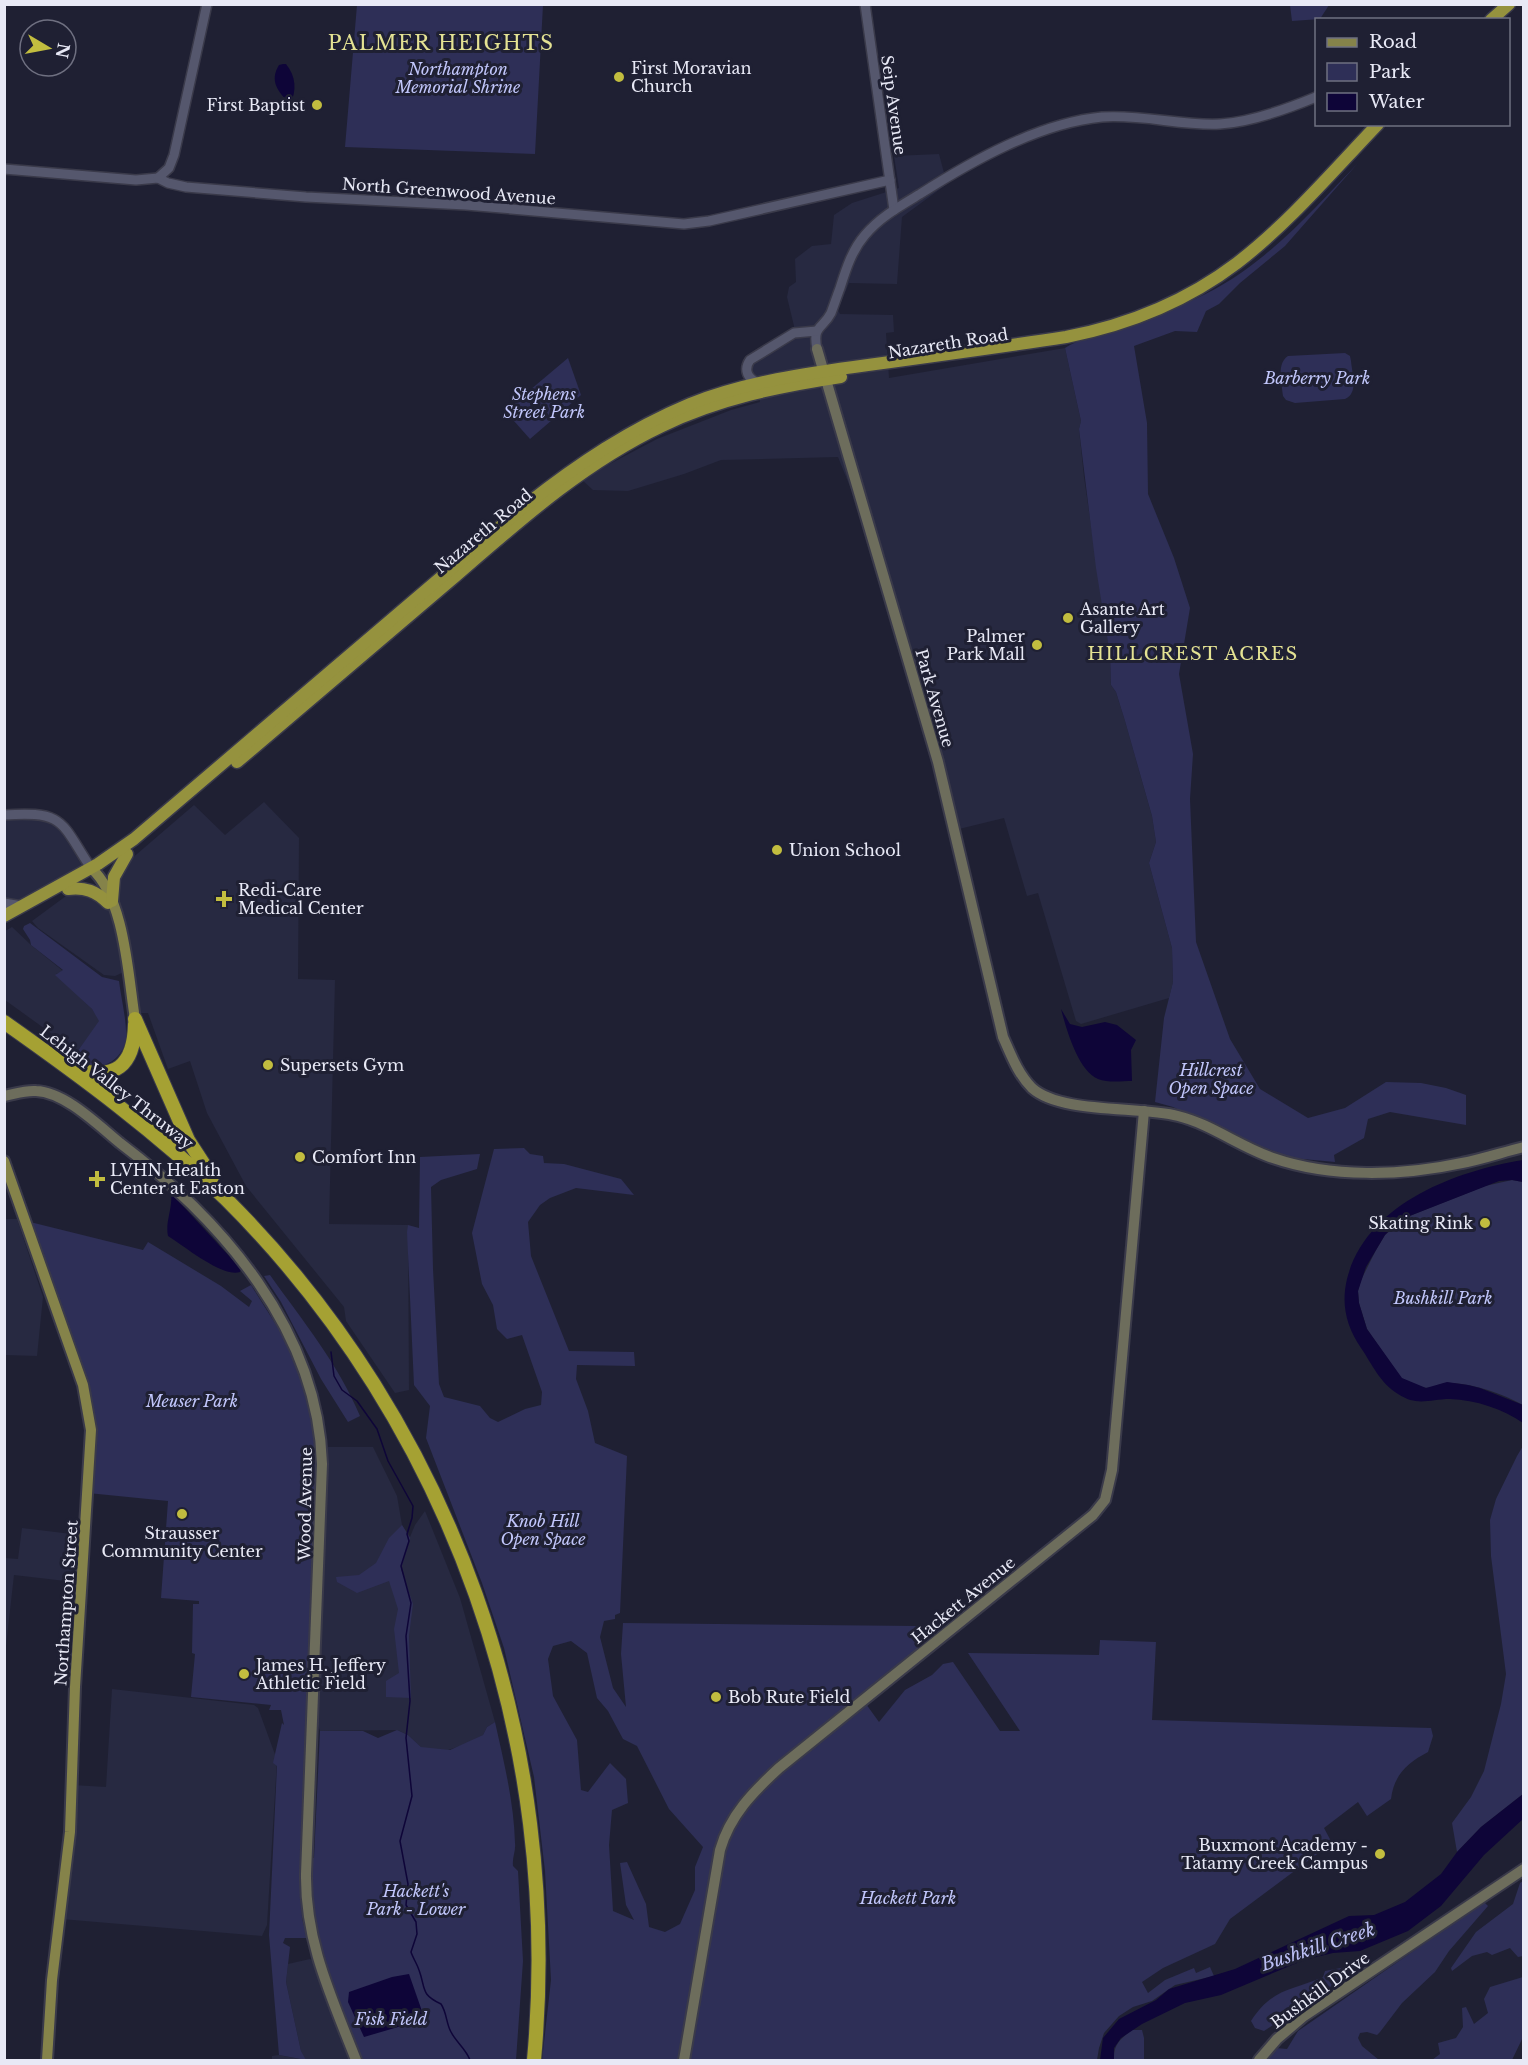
<svg xmlns="http://www.w3.org/2000/svg" width="1528" height="2065" font-family="'Libre Baskerville',serif">
<style>
.built{fill:#272941}
.green{fill:#2e2f57;fill-rule:evenodd}
.water{fill:#0e0538}
.lines{fill:none;stroke-linecap:round;stroke-linejoin:round}
.stream{stroke:#0e0538;stroke-width:1.5}
.tertiary-casing{stroke:#3a3a4a;stroke-width:12}
.secondary-casing{stroke:#3a3a4a;stroke-width:14}
.primary-casing{stroke:#3a3a4a;stroke-width:14}
.trunk-casing{stroke:#3a3a4a;stroke-width:15}
.motorway-casing{stroke:#3a3a4a;stroke-width:16}
.tertiary{stroke:#55576d;stroke-width:9}
.secondary{stroke:#6d6d5c;stroke-width:10}
.primary{stroke:#85834a;stroke-width:10}
.trunk{stroke:#95923e;stroke-width:12}
.motorway{stroke:#a5a133;stroke-width:14}
.poi-dot{fill:#c2bd3f;stroke:#1f2033;stroke-width:2}
.labels{text-anchor:middle;dominant-baseline:central;stroke-width:6;stroke-linejoin:round;paint-order:stroke}
.poi-label{font-size:16px;fill:#e8e9f6;stroke:#1f2033;text-anchor:start}
.park-label{font-size:16px;font-style:italic;fill:#c1c6fb;stroke:#1f2033}
.street-label{font-size:16px;fill:#e8e9f6;stroke:#1f2033}
.neighbourhood-label{font-size:18px;letter-spacing:1.5px;fill:#e4e293;stroke:#1f2033}
.water-label{font-size:18px;font-style:italic;fill:#bbbff4;stroke:#1f2033}
.quarter-label{font-size:20px;letter-spacing:1.5px;fill:#e4e293;stroke:#1f2033}
</style>
<rect width="100%" height="100%" fill="#1f2033"/>
<g class="built">
<polygon points="939,154 947,184 902,217 897,284 849,283 838,310 840,314 893,315 894,332 886,333 889,378 1065,348 1081,421 1079,429 1084,477 1110,655 1111,685 1116,692 1125,721 1152,816 1156,842 1149,863 1172,948 1173,982 1169,998 1081,1024 1076,1021 1038,893 1027,896 1004,818 959,829 949,783 903,618 838,457 721,460 684,474 628,491 593,490 581,479 657,439 731,410 760,402 754,378 751,374 752,362 792,341 794,326 787,297 789,287 796,282 795,259 812,246 831,244 834,215 852,203 899,188 894,156"/>
<polygon points="264,802 299,838 298,979 335,980 329,1224 408,1225 409,1390 395,1393 346,1321 344,1307 246,1186 207,1113 190,1061 168,1069 148,1013 141,1013 140,1010 133,968 115,976 104,975 38,928 32,921 66,896 80,893 92,896 118,880 123,866 194,805 225,835"/>
<polygon points="5,815 52,817 91,868 22,906 5,903"/>
<polygon points="12,927 31,945 63,971 56,974 92,1009 100,1021 77,1052 5,1000 5,931"/>
<polygon points="5,1219 17,1219 43,1297 37,1356 5,1355"/>
<polygon points="328,1447 373,1447 397,1496 402,1525 410,1537 415,1525 425,1511 460,1598 495,1722 487,1727 483,1735 466,1744 445,1751 422,1748 408,1735 397,1730 320,1731 318,1725"/>
<polygon points="22,1528 80,1535 74,1582 14,1575 5,1655 5,1558 18,1559"/>
<polygon points="112,1689 254,1705 258,1708 277,1760 267,1925 262,1936 61,1919 73,1785 106,1787"/>
<polygon points="310,1959 313,1961 352,2060 272,2060 272,2056 279,2055 305,2060 301,2051 286,1982 288,1964"/>
</g>
<g class="green">
<polygon points="354,5 543,5 535,154 345,147 357,5"/>
<polygon points="1290,5 1290,4 1329,5 1320,19 1292,21"/>
<path d="M1358,163L1285,246L1240,283L1219,304L1206,311L1197,332L1175,331L1134,346L1147,423L1148,494L1174,558L1190,608L1179,674L1193,754L1190,799L1196,942L1230,1039L1260,1089L1308,1118L1345,1108L1386,1082L1421,1083L1446,1088L1466,1095V1125L1390,1112L1368,1119L1364,1138L1334,1155L1335,1162L1292,1158L1239,1138L1173,1107L1155,1102L1164,1018L1173,982L1172,948L1149,863L1156,842L1152,816L1125,721L1116,692L1111,685L1110,655L1096,568L1079,429L1081,421L1065,348C1089,333 1119,330 1147,320C1164,314 1181,305 1197,298C1263,268 1310,213 1358,163Z"/>
<path d="M1345,353L1350,356L1351,361C1352,374 1359,393 1345,399L1295,403L1286,400L1283,396C1282,383 1276,364 1288,356Z"/>
<polygon points="568,358 581,395 530,439 505,411"/>
<path d="M30,923L102,977L119,981C121,998 127,1021 126,1038C124,1063 88,1080 77,1052L99,1021L92,1009L55,975L63,970L31,945L30,940L23,929L24,926Z"/>
<path d="M524,1148L530,1154L543,1156L544,1163L564,1164L621,1179L634,1195L576,1188L550,1198L540,1205L528,1222L531,1256L569,1351L634,1352L635,1366L577,1365L576,1379L588,1411L595,1443L627,1456L620,1613L615,1615V1619L604,1621L600,1637L613,1688L626,1707L621,1654L623,1623L917,1626L919,1655L814,1740L818,1744L866,1704L879,1722L905,1690L932,1675L943,1664L953,1662L1000,1731H1020L968,1653L1099,1655L1100,1640L1156,1642L1152,1720L1431,1728L1433,1736L1428,1752C1407,1763 1394,1775 1391,1799L1367,1816L1358,1802L1324,1828L1332,1843L1230,1919L1215,1944L1163,1968L1142,1982L1148,1993L1165,1980L1194,1968L1196,1973L1210,1967L1214,1976L1175,1985L1152,2001L1133,2007L1119,2016L1104,2033L1099,2048L1097,2060H686L682,2047L678,2060H542L551,1980L545,1871L534,1777L504,1648L482,1583L426,1438L430,1406L414,1385L407,1232L408,1225L419,1228L420,1157L480,1154L477,1169L441,1180L431,1187L433,1269L439,1384L444,1397L480,1406L490,1418L498,1422L525,1409L541,1405L542,1392L522,1335L507,1339L497,1329L493,1305L482,1284L472,1233L494,1149ZM571,1641L587,1653L597,1698L608,1711L623,1739L637,1746L669,1809L703,1847L695,1867V1890L680,1924L665,1932L649,1927L646,1904L627,1862L620,1863L626,1905L634,1920L613,1911L609,1845L612,1810L628,1803L626,1779L610,1763L588,1792L581,1790L577,1740L553,1696L548,1659L553,1646Z"/>
<path d="M1512,1180L1523,1182V1405C1503,1394 1475,1384 1451,1383C1444,1382 1439,1385 1433,1387C1422,1390 1410,1384 1401,1378L1367,1329L1359,1303L1358,1291L1361,1280L1376,1250L1385,1235L1407,1217L1485,1186Z"/>
<polygon points="26,1221 143,1250 148,1242 221,1286 249,1307 252,1301 240,1291 251,1285 285,1339 306,1387 318,1453 301,1883 302,1918 307,1938 285,1938 283,1943 290,1947 286,1982 301,2051 306,2060 279,2055 269,1935 277,1766 273,1763 282,1723 284,1725 281,1710 269,1710 271,1705 191,1697 195,1654 192,1653 193,1604 199,1604 199,1601 161,1598 168,1501 88,1493 90,1416"/>
<path d="M270,1275C302,1320 339,1365 360,1416L348,1422L321,1379L281,1302L264,1276Z"/>
<polygon points="1523,1446 1523,1794 1481,1827 1457,1852 1452,1823 1471,1797 1484,1771 1501,1704 1506,1674 1491,1556 1490,1520 1496,1499 1517,1456"/>
<polygon points="402,1525 410,1538 401,1569 413,1604 409,1636 411,1698 386,1697 386,1681 399,1673 394,1629 398,1609 389,1581 357,1593 337,1582 336,1577 359,1575 376,1563 389,1538"/>
<path d="M495,1722C504,1762 514,1803 515,1843C516,1851 512,1857 513,1866L518,1871L523,1961L516,2060H361L351,2030L325,1969L312,1920L310,1858H314L320,1731H363L378,1738L397,1730L408,1735L421,1747L450,1750L483,1735L487,1727Z"/>
<polygon points="1523,1881 1523,1956 1518,1957 1510,1948 1492,1955 1487,1952 1472,1956 1452,1971 1451,1968 1476,1932 1513,1904 1520,1883"/>
<polygon points="1484,1902 1488,1906 1449,1951 1435,1972 1402,2003 1380,2032 1377,2035 1367,2032 1360,2033 1358,2038 1362,2046 1379,2060 1266,2060 1276,2048 1287,2049 1298,2031"/>
<path d="M1351,1966L1355,1972L1264,2031L1255,2028L1251,2021C1272,1988 1291,1991 1323,1977L1325,1971Z"/>
<polygon points="1523,1977 1523,2037 1512,2060 1432,2060 1440,2054 1438,2043 1456,2038 1463,2027 1462,2008 1466,2007 1474,2024 1488,2013 1484,1999 1490,1987"/>
<path d="M1132,2030H1142L1144,2038V2060H1114C1113,2045 1120,2039 1132,2030Z"/>
</g>
<g class="water">
<path d="M283,64H286C296,76 297,91 290,104C278,92 269,81 279,65Z"/>
<path d="M1061,1009L1070,1024L1082,1027L1105,1022L1117,1025L1136,1040L1131,1050L1132,1081C1122,1081 1108,1083 1098,1079C1078,1071 1066,1028 1061,1009Z"/>
<path d="M1523,1160V1182L1512,1180L1499,1181L1407,1217L1393,1227L1385,1235L1366,1267L1358,1291L1359,1303L1367,1329L1402,1378L1426,1388L1447,1382L1468,1385L1480,1388L1523,1405V1423C1503,1409 1476,1400 1450,1399C1429,1399 1418,1407 1398,1394C1380,1383 1372,1364 1361,1348C1346,1326 1341,1304 1347,1279C1366,1204 1455,1171 1523,1160Z"/>
<path d="M171,1193L241,1269L240,1272C223,1278 184,1246 168,1236C165,1222 173,1208 171,1193Z"/>
<polygon points="1523,1794 1523,1819 1484,1855 1441,1906 1408,1931 1360,1951 1333,1953 1304,1960 1221,1995 1185,2003 1142,2024 1121,2038 1114,2048 1114,2060 1100,2060 1103,2038 1119,2019 1156,2000 1169,1989 1235,1969 1349,1916 1374,1915 1405,1902 1441,1874 1457,1852 1481,1827"/>
<polygon points="409,1974 423,2014 422,2020 364,2037 348,2002 349,1992 392,1977"/>
</g>
<g class="lines">
<path class="stream" d="M331,1352L334,1376L342,1390L357,1401L377,1429L388,1461L413,1506L412,1518L407,1534L409,1541L401,1566L411,1603L406,1636L410,1701L406,1738L412,1796L400,1841L408,1884L406,1905L416,1922L417,1934L411,1952C413,1958 417,1964 419,1970C426,1989 420,1994 441,2004C447,2013 446,2023 451,2032C456,2042 466,2049 470,2060"/>
<g class="tertiary-casing">
<g id="tertiary">
<polyline points="865,4 894,210"/>
<polyline points="4,169 136,180 158,178 168,183 186,187 306,197 466,205 684,224 709,221 890,180"/>
<polyline points="158,178 169,168 174,155 207,4"/>
<path d="M817,349C812,325 823,329 831,313C834,305 837,296 840,288C846,269 852,250 865,235C880,217 900,206 920,194C972,161 1039,123 1102,117C1143,114 1181,126 1220,124C1252,122 1287,109 1316,97"/>
<path d="M759,383C748,380 743,370 750,360L794,333L817,331"/>
<path d="M4,815C65,811 60,821 91,868"/>
<polyline points="4,903 22,906"/>
</g>
</g>
<g class="secondary-casing">
<g id="secondary">
<path d="M817,349L938,762L1003,1037C1011,1055 1018,1074 1032,1088C1061,1114 1139,1106 1178,1116C1211,1124 1240,1147 1273,1158C1331,1178 1402,1176 1462,1163C1483,1159 1503,1152 1524,1147"/>
<path d="M4,1096C15,1094 25,1090 36,1091C65,1092 98,1125 120,1143C222,1220 318,1330 322,1464L306,1874C305,1942 332,1998 356,2060"/>
<path d="M684,2060L720,1850C730,1815 753,1792 779,1768L1093,1515L1105,1500L1112,1470L1144,1111"/>
<polyline points="1259,2060 1277,2039 1304,2016 1524,1869"/>
</g>
</g>
<g class="primary-casing">
<g id="primary">
<path d="M91,868C125,898 128,976 135,1019"/>
<polyline points="4,1161 83,1385 91,1430 75,1687 70,1832 52,1980 47,2060"/>
</g>
</g>
<g class="trunk-casing">
<g id="trunk">
<polyline points="1491,20 1509,4"/>
<path d="M237,762C308,702 379,641 451,580C517,523 582,464 662,426C718,399 780,386 841,377"/>
<path d="M68,889C85,887 96,891 108,903"/>
<polyline points="112,901 114,877 127,854"/>
<path d="M4,916L98,864L134,839L527,504C578,464 630,429 690,404C745,382 808,373 868,365C934,356 1000,347 1066,337C1128,325 1187,301 1237,263C1289,223 1333,171 1378,124"/>
</g>
</g>
<g class="motorway-casing">
<g id="motorway">
<polyline points="135,1019 188,1140 212,1177"/>
<path d="M4,1022C82,1077 158,1133 226,1199C453,1425 563,1743 534,2060"/>
<path d="M75,1069C115,1081 134,1066 135,1024"/>
</g>
</g>
<use href="#tertiary" class="tertiary"/>
<use href="#secondary" class="secondary"/>
<use href="#primary" class="primary"/>
<use href="#trunk" class="trunk"/>
<use href="#motorway" class="motorway"/>
</g>
<g class="poi-dot">
<circle cx="619" cy="77" r="6"/>
<circle cx="317" cy="105" r="6"/>
<circle cx="1068" cy="618" r="6"/>
<circle cx="1037" cy="645" r="6"/>
<circle cx="777" cy="850" r="6"/>
<path d="M221 890h6v6h6v6h-6v6h-6v-6h-6v-6h6z"/>
<circle cx="268" cy="1065" r="6"/>
<circle cx="300" cy="1157" r="6"/>
<path d="M94 1170h6v6h6v6h-6v6h-6v-6h-6v-6h6z"/>
<circle cx="1485" cy="1223" r="6"/>
<circle cx="182" cy="1514" r="6"/>
<circle cx="244" cy="1674" r="6"/>
<circle cx="716" cy="1697" r="6"/>
<circle cx="1380" cy="1854" r="6"/>
</g>
<g class="labels">
<g class="poi-label">
<text x="631" y="68">First Moravian<tspan x="631" dy="18">Church</tspan></text>
<text x="305" y="105" text-anchor="end">First Baptist</text>
<text x="1080" y="609">Asante Art<tspan x="1080" dy="18">Gallery</tspan></text>
<text x="1025" y="636" text-anchor="end">Palmer<tspan x="1025" dy="18">Park Mall</tspan></text>
<text x="789" y="850">Union School</text>
<text x="238" y="890">Redi-Care<tspan x="238" dy="18">Medical Center</tspan></text>
<text x="280" y="1065">Supersets Gym</text>
<text x="312" y="1157">Comfort Inn</text>
<text x="110" y="1170">LVHN Health<tspan x="110" dy="18">Center at Easton</tspan></text>
<text x="1473" y="1223" text-anchor="end">Skating Rink</text>
<text x="182" y="1533" text-anchor="middle">Strausser<tspan x="182" dy="18">Community Center</tspan></text>
<text x="256" y="1665">James H. Jeffery<tspan x="256" dy="18">Athletic Field</tspan></text>
<text x="728" y="1697">Bob Rute Field</text>
<text x="1368" y="1845" text-anchor="end">Buxmont Academy -<tspan x="1368" dy="18">Tatamy Creek Campus</tspan></text>
</g>
<g class="park-label">
<text x="458" y="69">Northampton<tspan x="458" dy="18">Memorial Shrine</tspan></text>
<text x="1317" y="378">Barberry Park</text>
<text x="544" y="394">Stephens<tspan x="544" dy="18">Street Park</tspan></text>
<text x="1211" y="1070">Hillcrest<tspan x="1211" dy="18">Open Space</tspan></text>
<text x="1443" y="1298">Bushkill Park</text>
<text x="192" y="1401">Meuser Park</text>
<text x="543" y="1521">Knob Hill<tspan x="543" dy="18">Open Space</tspan></text>
<text x="416" y="1891">Hackett's<tspan x="416" dy="18">Park - Lower</tspan></text>
<text x="908" y="1898">Hackett Park</text>
<text x="391" y="2019">Fisk Field</text>
</g>
<g class="street-label">
<text transform="translate(894 105) rotate(82)">Seip Avenue</text>
<text transform="translate(449 191) rotate(4)">North Greenwood Avenue</text>
<text transform="translate(948 343) rotate(-9)">Nazareth Road</text>
<text transform="translate(483 531) rotate(-40)">Nazareth Road</text>
<text transform="translate(935 698) rotate(74)">Park Avenue</text>
<text transform="translate(117 1087) rotate(38)">Lehigh Valley Thruway</text>
<text transform="translate(305 1504) rotate(-89)">Wood Avenue</text>
<text transform="translate(963 1600) rotate(-39)">Hackett Avenue</text>
<text transform="translate(66 1603) rotate(-86)">Northampton Street</text>
<text transform="translate(1320 1990) rotate(-36)">Bushkill Drive</text>
</g>
<g class="neighbourhood-label">
<text x="1193" y="654">HILLCREST ACRES</text>
</g>
<g class="water-label">
<text transform="translate(1318 1947) rotate(-18)">Bushkill Creek</text>
</g>
<g class="quarter-label">
<text x="441" y="43">PALMER HEIGHTS</text>
</g>
</g>
<rect width="1528" height="2065" fill="none" stroke="#e8e9f6" stroke-width="12"/>
<rect x="1315" y="18" width="195" height="108" fill="#1f2033" stroke="#6f7081" stroke-width="1.5"/>
<rect x="1327" y="38" width="30" height="9" fill="#85834a" stroke="#6f7081" stroke-width="1.5"/>
<text x="1369" y="48" font-size="18" fill="#e8e9f6">Road</text>
<rect x="1327" y="63" width="30" height="18" fill="#2e2f57" stroke="#6f7081" stroke-width="1.5"/>
<text x="1369" y="78" font-size="18" fill="#e8e9f6">Park</text>
<rect x="1327" y="93" width="30" height="18" fill="#0e0538" stroke="#6f7081" stroke-width="1.5"/>
<text x="1369" y="108" font-size="18" fill="#e8e9f6">Water</text>
<g transform="translate(48 48) rotate(100)"><circle r="28" fill="#1f2033" stroke="#6f7081" stroke-width="1.5"/>
<path d="M0-4.5L10 22L0 15L-10 22Z" fill="#c2bd3f"/>
<text y="-9" font-size="16" font-weight="bold" text-anchor="middle" fill="#e8e9f6">N</text>
</g>
</svg>
